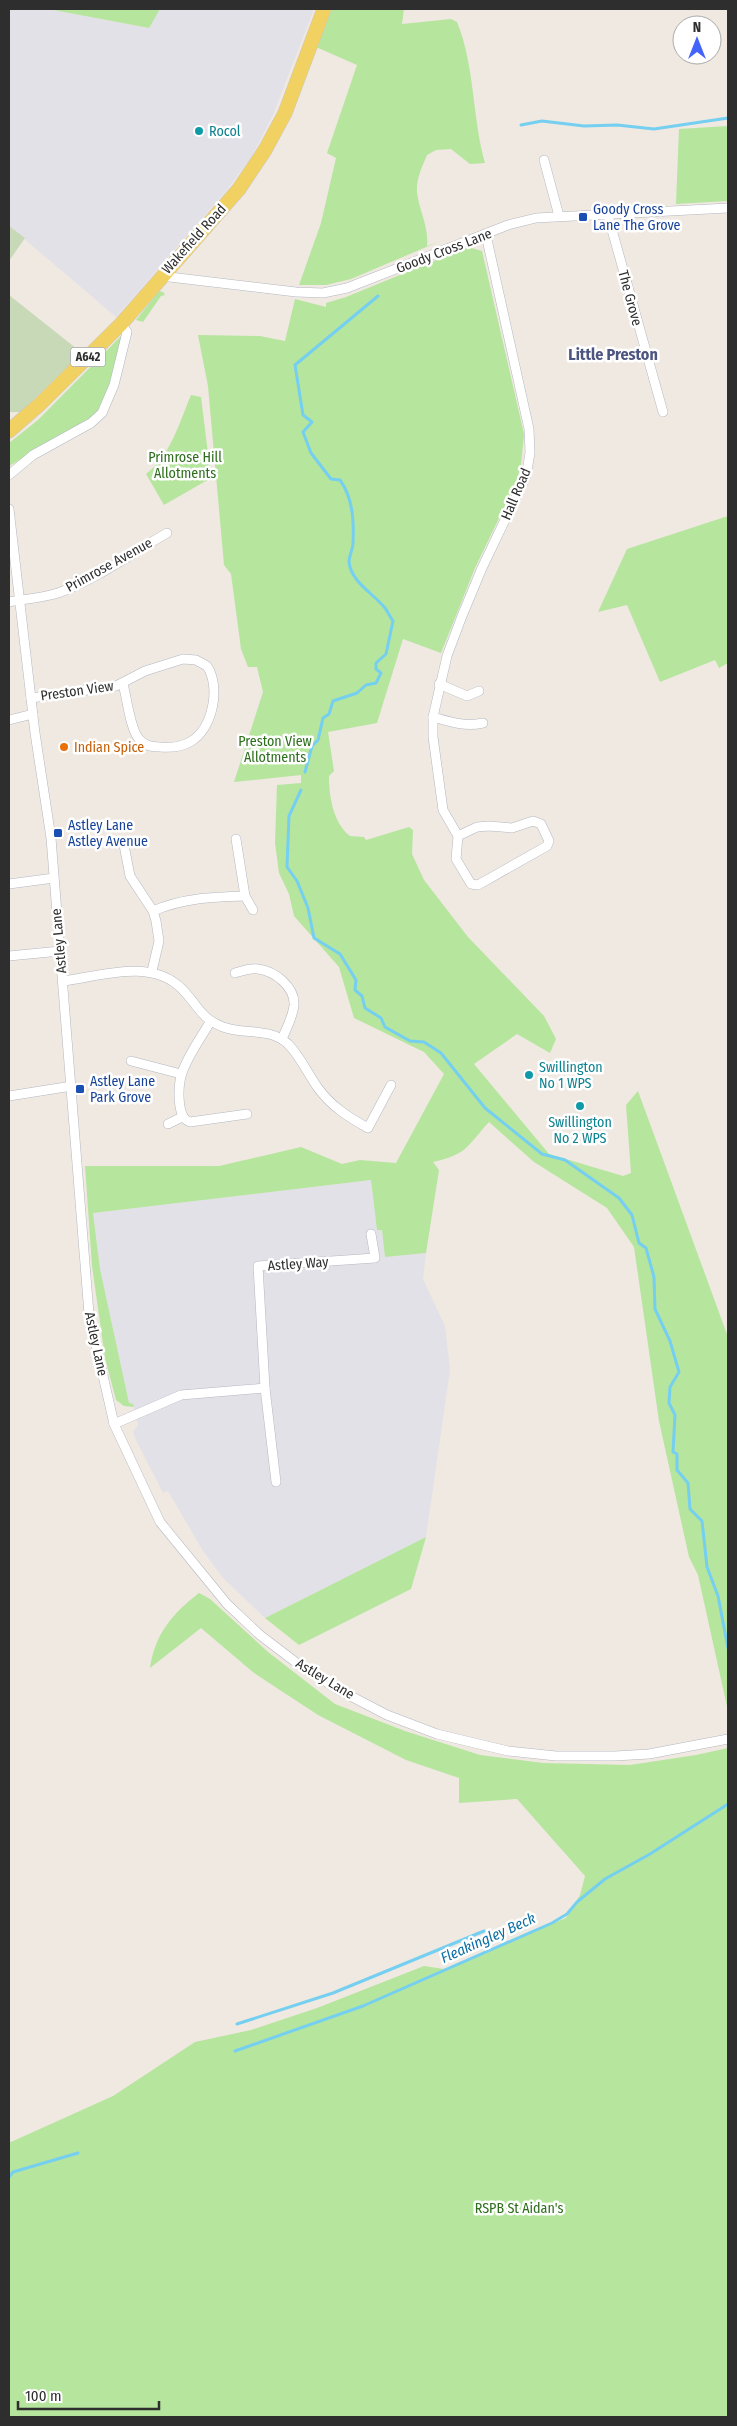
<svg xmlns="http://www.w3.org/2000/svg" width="737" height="2426" font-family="'Fira Sans Condensed',sans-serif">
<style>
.industrial{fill:#e3e1e8}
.green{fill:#b6e59e}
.cemetery{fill:#c8d9b8}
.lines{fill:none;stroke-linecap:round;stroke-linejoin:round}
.stream{stroke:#75cff0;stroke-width:3}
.minor-casing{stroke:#b4b7c1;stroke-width:10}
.primary-casing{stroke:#c9c9c9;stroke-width:15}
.minor{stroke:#fff;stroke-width:9}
.primary{stroke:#f2d163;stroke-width:14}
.culture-dot{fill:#0f9aa8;stroke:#fff;stroke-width:2}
.transit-dot{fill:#1a4fb4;stroke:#fff;stroke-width:2}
.food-dot{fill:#e8710a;stroke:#fff;stroke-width:2}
.labels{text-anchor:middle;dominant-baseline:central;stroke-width:5;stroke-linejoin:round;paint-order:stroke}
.shield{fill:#fff;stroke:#6d6d6d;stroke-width:1}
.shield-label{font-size:12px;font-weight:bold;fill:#2e2e2e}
.culture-label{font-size:14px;fill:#0d838f;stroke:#fff;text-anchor:start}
.transit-label{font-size:14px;fill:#164399;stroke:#fff;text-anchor:start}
.street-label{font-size:14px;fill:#2e2e2e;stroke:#fff}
.park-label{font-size:14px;fill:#2c6e1b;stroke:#fff}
.food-label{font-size:14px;fill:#c56008;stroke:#fff;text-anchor:start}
.water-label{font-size:15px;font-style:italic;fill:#0d6fa3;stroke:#fff}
.quarter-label{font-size:16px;font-weight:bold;fill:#4d5680;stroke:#fff}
</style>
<rect width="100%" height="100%" fill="#efe9e1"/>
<g class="industrial">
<polygon points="9,9 48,9 148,28 160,9 314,9 273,115 252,156 226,191 116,317 9,226"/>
<polygon points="371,1180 377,1230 382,1229 385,1256 426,1253 423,1279 445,1326 450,1370 426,1537 265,1618 223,1578 203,1551 168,1491 163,1493 135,1438 133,1432 138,1425 133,1404 129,1404 100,1269 93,1213"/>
</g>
<g class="green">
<polygon points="48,9 160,9 149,28"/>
<path d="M331,9H404L402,24L451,19L457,22C475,66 472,117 485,163L470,164L451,149L436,150L427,155C422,167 416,179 417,192C419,211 429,226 427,246L438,242L351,279L326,285H299L321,223L336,158L327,153L357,65L316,47Z"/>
<polygon points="728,126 728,201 676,204 679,129"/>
<path d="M468,247L482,251L524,434L521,465L516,483L475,568L441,653L403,639L377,723L328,732L334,771L329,776C329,796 333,823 350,836L364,837L366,840L409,827L413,830L412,854L424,880L468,937L544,1016L556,1039L550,1053L517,1034L474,1064L549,1154L623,1176L631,1173L626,1105L638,1091L728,1337V1711L698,1575L689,1557L659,1421L634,1247L607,1208L534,1162L489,1122C467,1146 468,1154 433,1162L439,1170L426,1253L385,1257L382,1230H377L371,1180L93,1213L100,1269L129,1403L133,1404L134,1407L124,1406L116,1400L105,1358L92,1266L85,1166H219L301,1147L342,1164L360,1160L396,1163L444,1074L424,1052L354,1018L339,967L294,916L289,894L279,873L275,843L277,785L301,783V775L234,782L263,692L257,667H248L241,649L231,574L224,565L208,386L198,335L260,336L285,341L295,299L326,307V303L346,297Z"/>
<polygon points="159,291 163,292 165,295 161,296 143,322 136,320"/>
<path d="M122,335C115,363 111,394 94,416L9,466V443L38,420Z"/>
<path d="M191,395L201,397L211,478L164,505L146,474C170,457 180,421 191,395Z"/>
<polygon points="728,516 728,663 719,668 715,660 660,682 627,605 598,612 627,549"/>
<polygon points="426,1537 411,1589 299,1645 265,1618"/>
<path d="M199,1593L210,1599L268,1652L335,1704L405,1731L480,1755L543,1763L630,1765L696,1755L728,1748V2417H9V2141L11,2142L113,2096L195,2042L251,2030L317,2008L424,1966L444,1969L566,1918L580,1895L585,1876L517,1799L459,1803V1778L406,1760L318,1715L254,1673L201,1628L150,1668C155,1634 172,1614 199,1593Z"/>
</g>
<g class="cemetery">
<polygon points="9,226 25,238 9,261"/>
<polygon points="9,295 82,353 21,412 9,412"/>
</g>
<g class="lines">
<g class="stream">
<polyline points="521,125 542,121 584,126 617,125 654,129 728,118"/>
<path d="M305,772L312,746L318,740L323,718L329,714L333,701L357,693L366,685L376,683L381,673L376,669V663L386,654L393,621C390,617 388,612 385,608C374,594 351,582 349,562C349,556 353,549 353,543C354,521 353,498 340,480L331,479L311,453L303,432L312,422L303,415L295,365L378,296"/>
<polyline points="301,790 289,816 287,867 297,881 308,908 314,938 340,954 356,980 355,990 362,996 365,1008 381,1018 385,1027 410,1041 424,1042 441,1053 485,1108 542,1154 565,1160 619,1198 632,1215 639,1243 646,1248 654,1277 655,1309 670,1341 679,1372 670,1387 669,1403 675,1415 673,1452 677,1454 677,1470 688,1483 690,1509 702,1521 707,1567 718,1596 728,1648"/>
<polyline points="237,2024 333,1993 484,1931"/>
<polyline points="235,2051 363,2006 552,1923 567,1914 577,1902 605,1879 650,1854 728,1804"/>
<polyline points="9,2177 13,2172 78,2153"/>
</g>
<g class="minor-casing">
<g id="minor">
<polyline points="544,160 559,216"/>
<polyline points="607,212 663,412"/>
<polyline points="161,276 296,292 323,293 347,288 508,225 536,218 728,208"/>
<polyline points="9,475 33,455 91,423 102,413 114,385 127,332 121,324"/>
<polyline points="9,509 35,733 51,838 89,1314 114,1424 160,1522 227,1604 260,1635 298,1664 339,1690 387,1715 437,1734 508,1751 556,1756 615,1756 649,1754 728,1739"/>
<path d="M9,602C25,599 42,598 58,593C97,579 132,553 167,533"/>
<polyline points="439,684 467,696 479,691"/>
<path d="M31,698L116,686L145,671L183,659L196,660L207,666C221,687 213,729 190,742C181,747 170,748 160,747C152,747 145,746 139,739C130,729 127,698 123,684"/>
<path d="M433,717C451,722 465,727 483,723"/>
<polyline points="9,720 33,714"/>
<polyline points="458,836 477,827 489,826 512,828 533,821 541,824 549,841 547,846 478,885 471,884 456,859 458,836 443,810 433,737 433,717 447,656 462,616 482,568 526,476 530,453 529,429 486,235"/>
<polyline points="124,845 130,876 153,911 156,921 159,941 152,971"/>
<polyline points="9,884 54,878"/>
<polyline points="245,896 253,910"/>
<path d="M153,911C183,898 212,897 245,896L236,839"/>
<polyline points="9,956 60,951"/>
<path d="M235,973C242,971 250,968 258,969C275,971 295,987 294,1005C293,1017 286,1029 282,1039"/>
<path d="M63,981C102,976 151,958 182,989C198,1005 200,1018 223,1027C244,1035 270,1027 288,1044C300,1056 308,1074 318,1088C331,1106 348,1117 368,1128L391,1085"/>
<path d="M210,1022C201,1038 188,1055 182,1073C178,1085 176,1118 190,1122L247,1114"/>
<polyline points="131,1061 181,1074"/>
<polyline points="9,1096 72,1086"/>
<polyline points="168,1124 182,1117"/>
<polyline points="265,1388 276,1482"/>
<polyline points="114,1424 181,1395 265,1388 258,1266 375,1258 371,1234"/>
</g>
</g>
<g class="primary-casing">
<polyline id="primary" points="9,431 40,404 121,324 239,189 265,150 285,113 324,9"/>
</g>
<use href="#minor" class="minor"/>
<use href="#primary" class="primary"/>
</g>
<g class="culture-dot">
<circle cx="199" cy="131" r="5"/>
<circle cx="529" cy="1075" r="5"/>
<circle cx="580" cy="1106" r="5"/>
</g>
<g class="transit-dot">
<rect x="578" y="212" width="10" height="10" rx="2.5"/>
<rect x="53" y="828" width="10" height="10" rx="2.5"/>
<rect x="75" y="1084" width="10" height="10" rx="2.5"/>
</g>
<circle class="food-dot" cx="64" cy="747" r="5"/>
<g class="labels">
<rect class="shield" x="70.5" y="347.5" width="35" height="19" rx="4"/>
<g class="shield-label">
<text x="88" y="357">A642</text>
</g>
<g class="culture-label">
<text x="209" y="131">Rocol</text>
<text x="539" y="1067">Swillington<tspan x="539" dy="16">No 1 WPS</tspan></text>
<text x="580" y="1122" text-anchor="middle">Swillington<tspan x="580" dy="16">No 2 WPS</tspan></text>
</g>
<g class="transit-label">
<text x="593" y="209">Goody Cross<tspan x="593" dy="16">Lane The Grove</tspan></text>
<text x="68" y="825">Astley Lane<tspan x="68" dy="16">Astley Avenue</tspan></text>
<text x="90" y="1081">Astley Lane<tspan x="90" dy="16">Park Grove</tspan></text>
</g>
<g class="street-label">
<text transform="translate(194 239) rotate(-48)">Wakefield Road</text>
<text transform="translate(444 251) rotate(-21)">Goody Cross Lane</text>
<text transform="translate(630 298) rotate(75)">The Grove</text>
<text transform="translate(516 494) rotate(-67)">Hall Road</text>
<text transform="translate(109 565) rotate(-29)">Primrose Avenue</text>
<text transform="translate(77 691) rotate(-8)">Preston View</text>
<text transform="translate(59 941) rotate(-95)">Astley Lane</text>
<text transform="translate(298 1264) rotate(-4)">Astley Way</text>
<text transform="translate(96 1344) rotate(78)">Astley Lane</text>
<text transform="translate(325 1679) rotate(31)">Astley Lane</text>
</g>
<g class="park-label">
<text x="185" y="457">Primrose Hill<tspan x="185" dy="16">Allotments</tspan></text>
<text x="275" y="741">Preston View<tspan x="275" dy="16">Allotments</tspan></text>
<text x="519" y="2208">RSPB St Aidan's</text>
</g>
<g class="food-label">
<text x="74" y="747">Indian Spice</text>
</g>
<g class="water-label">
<text transform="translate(488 1938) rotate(-24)">Fleakingley Beck</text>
</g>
<g class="quarter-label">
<text x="613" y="354">Little Preston</text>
</g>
</g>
<rect width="737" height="2426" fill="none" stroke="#2e2e2e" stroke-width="20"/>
<g transform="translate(697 40)"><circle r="24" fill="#ffffff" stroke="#ababab"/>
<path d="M0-4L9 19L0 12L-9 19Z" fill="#4264fb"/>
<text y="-8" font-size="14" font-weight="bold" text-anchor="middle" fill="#2e2e2e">N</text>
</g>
<path d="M18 2401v8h141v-8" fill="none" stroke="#2e2e2e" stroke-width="2.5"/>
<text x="25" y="2401" font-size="15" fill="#2e2e2e" stroke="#ffffff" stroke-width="4" paint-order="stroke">100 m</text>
</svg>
